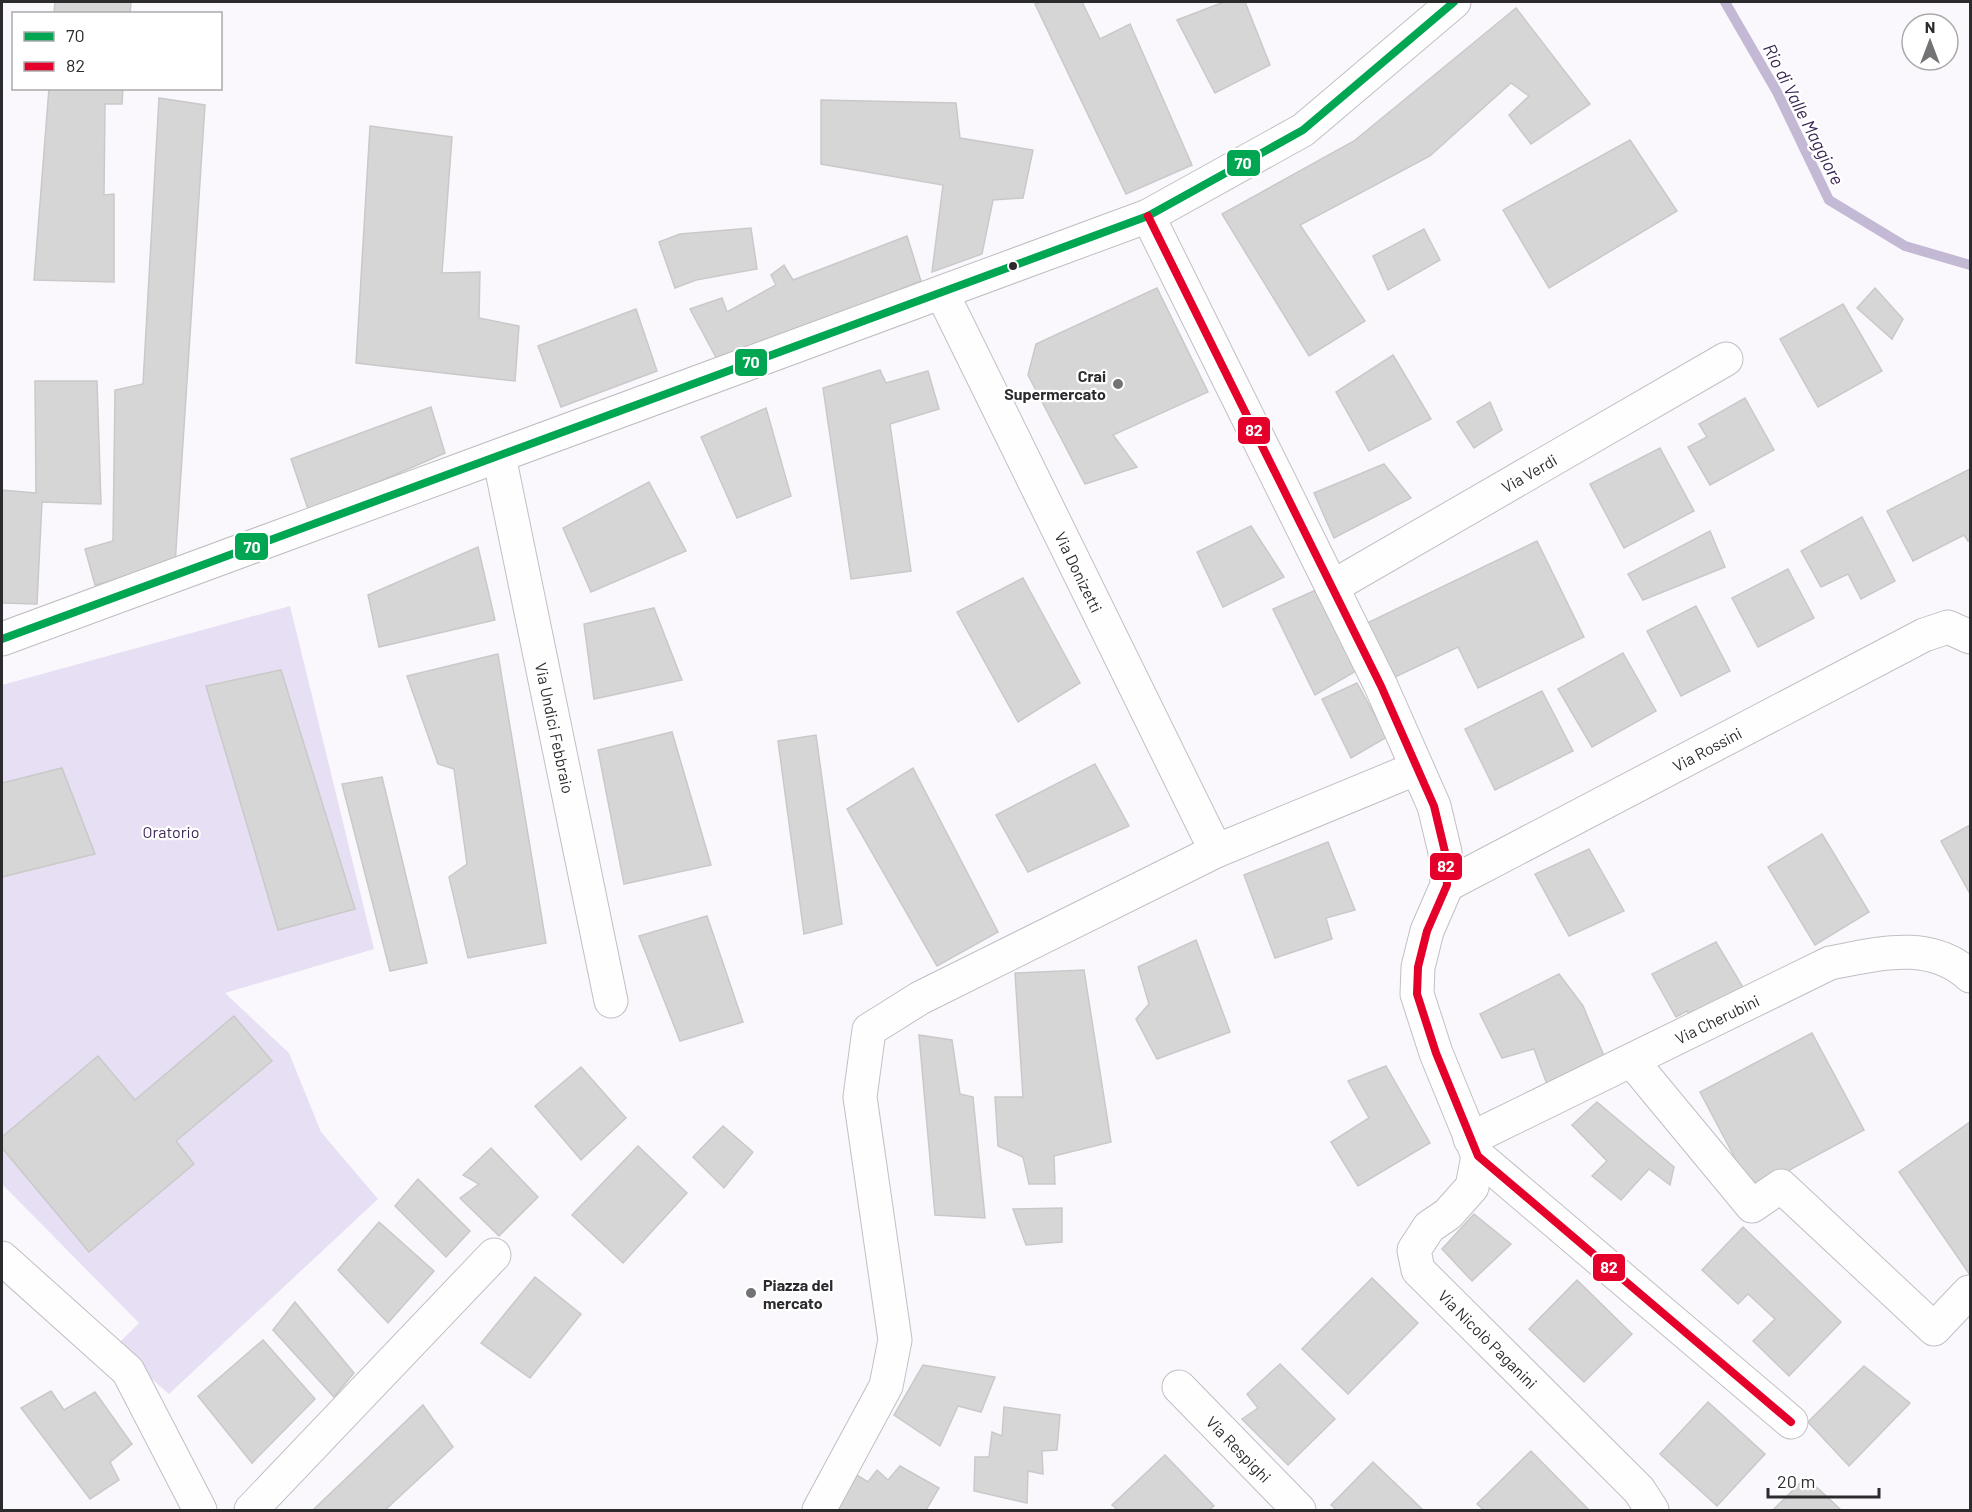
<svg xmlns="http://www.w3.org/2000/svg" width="1972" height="1512" font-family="Barlow,sans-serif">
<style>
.green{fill:#e7dff3}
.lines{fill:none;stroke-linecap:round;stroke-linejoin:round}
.stream{stroke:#c4b9d4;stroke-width:10}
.building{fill:#d7d6d7;stroke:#cac9c9;stroke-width:1.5}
.minor-casing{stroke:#c1bfc3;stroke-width:35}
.minor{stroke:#fefeff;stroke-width:33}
.bus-1-casing{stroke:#fff;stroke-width:12}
.bus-2-casing{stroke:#fff;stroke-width:12}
.bus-1{stroke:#00a651;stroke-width:8}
.bus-2{stroke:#e4002b;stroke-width:8}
.bus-dot{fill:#2b2a2d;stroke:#fff;stroke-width:2}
.poi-dot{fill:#737275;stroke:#fff;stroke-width:2}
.labels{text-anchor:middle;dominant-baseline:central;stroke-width:4.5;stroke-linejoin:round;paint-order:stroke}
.poi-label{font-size:16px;font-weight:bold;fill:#2b2a2d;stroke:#fff;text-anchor:end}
.street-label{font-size:16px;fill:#2b2a2d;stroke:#fff}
.park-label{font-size:16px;fill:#3f2959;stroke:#fff}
.water-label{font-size:18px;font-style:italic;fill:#3a2453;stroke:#fff}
.line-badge{stroke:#fff;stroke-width:2}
.badge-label{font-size:16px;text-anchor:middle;font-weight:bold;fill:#fff}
</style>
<rect width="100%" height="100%" fill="#faf8fc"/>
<polygon class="green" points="290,606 374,949 225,993 289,1053 321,1132 378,1199 169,1394 115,1347 139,1323 2,1184 2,685"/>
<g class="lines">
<polyline class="stream" points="1725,2 1777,92 1829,200 1905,246 1970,265"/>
</g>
<g class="building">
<polygon points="55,2 131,2 130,14 54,14"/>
<polygon points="1042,2 1082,2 1100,39 1130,24 1192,165 1126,194 1035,4"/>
<polygon points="1224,2 1245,2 1270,65 1215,93 1177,20"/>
<polygon points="1516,8 1590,104 1531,144 1509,115 1529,96 1511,83 1430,156 1300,225 1365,321 1309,356 1222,214 1354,141"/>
<polygon points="49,88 123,88 122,104 105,104 104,195 114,194 114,282 34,280"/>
<polygon points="159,98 205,105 175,565 95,585 85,549 113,541 115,390 143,384"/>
<polygon points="821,100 956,103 960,138 1033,150 1023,198 993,200 982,254 932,272 943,185 821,164"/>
<polygon points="370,126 452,137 442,273 480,272 479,318 519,326 515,381 356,363"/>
<polygon points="1630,140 1677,211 1549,288 1503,210"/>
<polygon points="751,228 757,269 696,280 675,288 659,242 680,234"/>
<polygon points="1424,229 1440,260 1388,290 1373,256"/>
<polygon points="907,236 921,281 718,361 690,309 722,298 727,312 776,285 771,275 784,265 793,280"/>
<polygon points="1157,288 1208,392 1113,435 1137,467 1085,484 1028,375 1036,344"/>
<polygon points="1875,288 1903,319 1892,339 1857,308"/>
<polygon points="1843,304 1882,371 1818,407 1780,339"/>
<polygon points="636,309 657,371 561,407 538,346"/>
<polygon points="1393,355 1431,419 1369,451 1336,392"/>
<polygon points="880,370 886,383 928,371 939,409 890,424 911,571 851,579 823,388"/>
<polygon points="35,381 97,381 101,504 42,502 37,604 2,603 2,490 36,493"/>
<polygon points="1745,398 1774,450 1710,485 1688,447 1707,437 1699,424"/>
<polygon points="1490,402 1502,430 1474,448 1457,422"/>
<polygon points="431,407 445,453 309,512 291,459"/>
<polygon points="766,408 791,496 737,518 701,437"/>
<polygon points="1660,448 1694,511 1624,548 1590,484"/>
<polygon points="1384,464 1411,498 1334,538 1314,493"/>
<polygon points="1970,469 1970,540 1968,541 1964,535 1913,561 1887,511"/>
<polygon points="649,482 686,551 591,592 563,528"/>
<polygon points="1862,517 1895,581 1861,599 1848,574 1821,587 1801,551"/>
<polygon points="1251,526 1284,577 1223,607 1197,552"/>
<polygon points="1710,531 1725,567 1643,600 1628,574"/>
<polygon points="1537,541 1584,637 1478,688 1458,647 1391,679 1365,624"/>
<polygon points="478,547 495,620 379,647 368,595"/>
<polygon points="1788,569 1814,618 1758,647 1732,598"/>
<polygon points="1023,578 1080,683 1018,722 957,612"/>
<polygon points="1316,590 1356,671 1315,695 1273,609"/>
<polygon points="1696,606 1730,671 1681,696 1647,631"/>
<polygon points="654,608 682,680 594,699 584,624"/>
<polygon points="1623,653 1656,711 1592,747 1558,689"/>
<polygon points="498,654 546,943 468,958 449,877 467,864 454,769 438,764 407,676"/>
<polygon points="281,670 355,909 278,930 206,686"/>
<polygon points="1357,683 1387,737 1351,758 1322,699"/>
<polygon points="1542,691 1573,751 1495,790 1465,729"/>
<polygon points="672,732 711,865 624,884 598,750"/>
<polygon points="816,735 842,924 804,934 778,741"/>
<polygon points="1095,764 1129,826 1028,872 996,815"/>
<polygon points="62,768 95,854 2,877 2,783"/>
<polygon points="913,768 998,932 937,966 847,809"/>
<polygon points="382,777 427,963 390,971 342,784"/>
<polygon points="1970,825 1970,894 1941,841"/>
<polygon points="1822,834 1869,912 1815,945 1768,867"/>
<polygon points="1328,842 1355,910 1326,918 1332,939 1275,958 1244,875"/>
<polygon points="1589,849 1624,911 1569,936 1535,874"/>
<polygon points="707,916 743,1022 680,1041 639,936"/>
<polygon points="1196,940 1230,1032 1157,1059 1136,1019 1149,1004 1138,967"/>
<polygon points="1716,942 1744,989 1698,1028 1687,1011 1676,1017 1652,974"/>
<polygon points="1084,970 1111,1142 1054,1156 1055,1184 1029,1184 1023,1157 998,1146 995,1097 1023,1097 1015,973"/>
<polygon points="1559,974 1583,1006 1604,1056 1548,1087 1534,1049 1502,1058 1480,1014"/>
<polygon points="234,1016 272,1061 176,1141 194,1164 89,1252 2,1148 2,1137 98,1056 135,1100"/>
<polygon points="1812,1033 1864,1130 1752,1190 1700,1092"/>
<polygon points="919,1035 952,1040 960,1094 973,1097 985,1218 935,1215"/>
<polygon points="1386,1066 1430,1143 1358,1186 1331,1142 1369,1118 1348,1081"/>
<polygon points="581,1067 626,1118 581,1160 535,1106"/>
<polygon points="1597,1102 1674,1167 1670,1185 1649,1169 1621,1200 1592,1176 1607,1161 1572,1125"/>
<polygon points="1970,1122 1970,1275 1899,1172"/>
<polygon points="723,1126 753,1152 724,1188 693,1157"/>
<polygon points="638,1146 687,1193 623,1263 572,1215"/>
<polygon points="491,1148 538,1197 499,1236 460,1198 479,1184 463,1175"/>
<polygon points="418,1179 470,1231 446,1257 395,1206"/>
<polygon points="1062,1208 1062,1242 1026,1245 1013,1209"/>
<polygon points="1474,1214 1511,1244 1472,1281 1442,1249"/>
<polygon points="379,1222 434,1271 388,1323 338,1270"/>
<polygon points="1743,1227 1841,1322 1789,1376 1753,1341 1775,1319 1748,1294 1738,1304 1702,1270"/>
<polygon points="535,1277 581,1314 530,1378 481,1343"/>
<polygon points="1372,1278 1418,1323 1348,1394 1302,1349"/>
<polygon points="1577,1280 1632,1334 1584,1382 1529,1329"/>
<polygon points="295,1302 354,1373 334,1397 273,1330"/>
<polygon points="263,1340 315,1399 252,1463 198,1396"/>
<polygon points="1280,1364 1335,1419 1288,1465 1242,1419 1258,1408 1247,1394"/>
<polygon points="923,1365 995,1377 981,1412 958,1406 940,1446 894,1415"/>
<polygon points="1864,1366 1910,1403 1849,1466 1808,1422"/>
<polygon points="51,1391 64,1410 95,1392 132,1444 110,1462 119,1480 90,1499 21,1408"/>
<polygon points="1708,1402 1765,1454 1717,1506 1660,1454"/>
<polygon points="423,1405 453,1447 385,1510 313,1510"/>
<polygon points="1004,1407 1060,1415 1057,1450 1042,1451 1043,1474 1028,1471 1027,1503 974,1491 975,1457 989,1457 992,1432 1002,1436"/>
<polygon points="1531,1451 1589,1510 1484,1510 1477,1504"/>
<polygon points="1165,1455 1214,1506 1209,1510 1118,1510 1112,1505"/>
<polygon points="1373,1462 1423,1510 1337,1510 1331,1505"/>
<polygon points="900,1466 939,1488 926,1510 836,1510 857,1475 868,1482 877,1470 888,1480"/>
<polygon points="1806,1477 1841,1510 1773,1510"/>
</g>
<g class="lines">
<g class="minor-casing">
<g id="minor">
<polyline points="1148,216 1381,686 1434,806 1445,852 1447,885 1427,931 1418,967 1417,994 1436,1053 1478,1156 1791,1422"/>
<polyline points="942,293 1216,851"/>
<polyline points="499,456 611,1001"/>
<polyline points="1332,587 1726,359"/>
<polyline points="2,639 1148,216 1303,130 1454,2"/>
<polyline points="1447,885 1924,635 1948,627 1970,637"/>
<polyline points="1632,1061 1752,1206 1781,1186 1934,1329 1969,1292"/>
<path d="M1470,1139L1830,963C1878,954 1930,939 1970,976"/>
<polyline points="1478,1156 1472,1187 1448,1214 1429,1227 1414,1250 1418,1270 1639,1490 1652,1510"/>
<polyline points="2,1258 128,1371 200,1510"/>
<polyline points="1179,1387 1299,1510"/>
<polyline points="251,1510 494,1255"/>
<polyline points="819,1510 886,1386 895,1340 860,1097 869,1030 920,998 1216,851 1417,768"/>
</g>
</g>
<use href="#minor" class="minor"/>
<g class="bus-1-casing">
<polyline id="bus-1" points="2,639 1148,216 1303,130 1454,2"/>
</g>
<g class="bus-2-casing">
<polyline id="bus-2" points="1148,216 1381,686 1434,806 1445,852 1447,885 1427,931 1418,967 1417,994 1436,1053 1478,1156 1791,1422"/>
</g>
<use href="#bus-1" class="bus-1"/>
<use href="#bus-2" class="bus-2"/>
</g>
<circle class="bus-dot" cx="1013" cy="266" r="5"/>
<g class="poi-dot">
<circle cx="1118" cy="384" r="6"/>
<circle cx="751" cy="1293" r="6"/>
</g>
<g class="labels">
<g class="poi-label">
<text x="1106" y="375">Crai<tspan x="1106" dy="18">Supermercato</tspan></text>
<text x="763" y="1284" text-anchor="start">Piazza del<tspan x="763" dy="18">mercato</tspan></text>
</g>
<g class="street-label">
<text transform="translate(1529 473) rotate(-30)">Via Verdi</text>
<text transform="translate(1079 572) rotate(64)">Via Donizetti</text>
<text transform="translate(555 728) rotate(78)">Via Undici Febbraio</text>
<text transform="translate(1707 749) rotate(-28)">Via Rossini</text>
<text transform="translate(1717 1019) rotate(-26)">Via Cherubini</text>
<text transform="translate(1488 1339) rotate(45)">Via Nicolò Paganini</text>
<text transform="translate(1239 1449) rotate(46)">Via Respighi</text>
</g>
<g class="park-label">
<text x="171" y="831">Oratorio</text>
</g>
<g class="water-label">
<text transform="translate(1804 114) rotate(63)">Rio di Valle Maggiore</text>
</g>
</g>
<g class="line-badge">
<rect x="1226" y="149" width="35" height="28" rx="6" fill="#00a651"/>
<rect x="734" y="348" width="34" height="29" rx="6" fill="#00a651"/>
<rect x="1237" y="416" width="34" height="29" rx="6" fill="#e4002b"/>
<rect x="234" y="532" width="35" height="29" rx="6" fill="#00a651"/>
<rect x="1429" y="852" width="34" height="29" rx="6" fill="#e4002b"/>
<rect x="1592" y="1253" width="34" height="29" rx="6" fill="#e4002b"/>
</g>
<g class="badge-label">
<text x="1243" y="169">70</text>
<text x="751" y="368">70</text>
<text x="1254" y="436">82</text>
<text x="252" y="553">70</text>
<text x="1446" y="872">82</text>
<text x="1609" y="1273">82</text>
</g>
<rect width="1972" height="1512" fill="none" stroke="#2b2a2d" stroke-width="6"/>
<rect x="12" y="12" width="210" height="78" fill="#ffffff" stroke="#aaaaab" stroke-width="1.5"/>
<rect x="24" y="32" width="30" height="9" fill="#00a651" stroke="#aaaaab" stroke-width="1.5"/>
<text x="66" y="42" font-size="18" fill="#2b2a2d">70</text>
<rect x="24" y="62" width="30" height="9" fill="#e4002b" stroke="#aaaaab" stroke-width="1.5"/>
<text x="66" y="72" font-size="18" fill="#2b2a2d">82</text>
<g transform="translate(1930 42)"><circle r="28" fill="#ffffff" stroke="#aaaaab" stroke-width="1.5"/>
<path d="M0-4.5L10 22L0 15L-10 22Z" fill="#737275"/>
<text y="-9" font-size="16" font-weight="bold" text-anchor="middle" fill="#2b2a2d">N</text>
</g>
<path d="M1768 1488v9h111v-9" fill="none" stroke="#2b2a2d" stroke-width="3"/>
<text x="1777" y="1488" font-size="18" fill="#2b2a2d" stroke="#ffffff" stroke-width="4.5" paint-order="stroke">20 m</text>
</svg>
